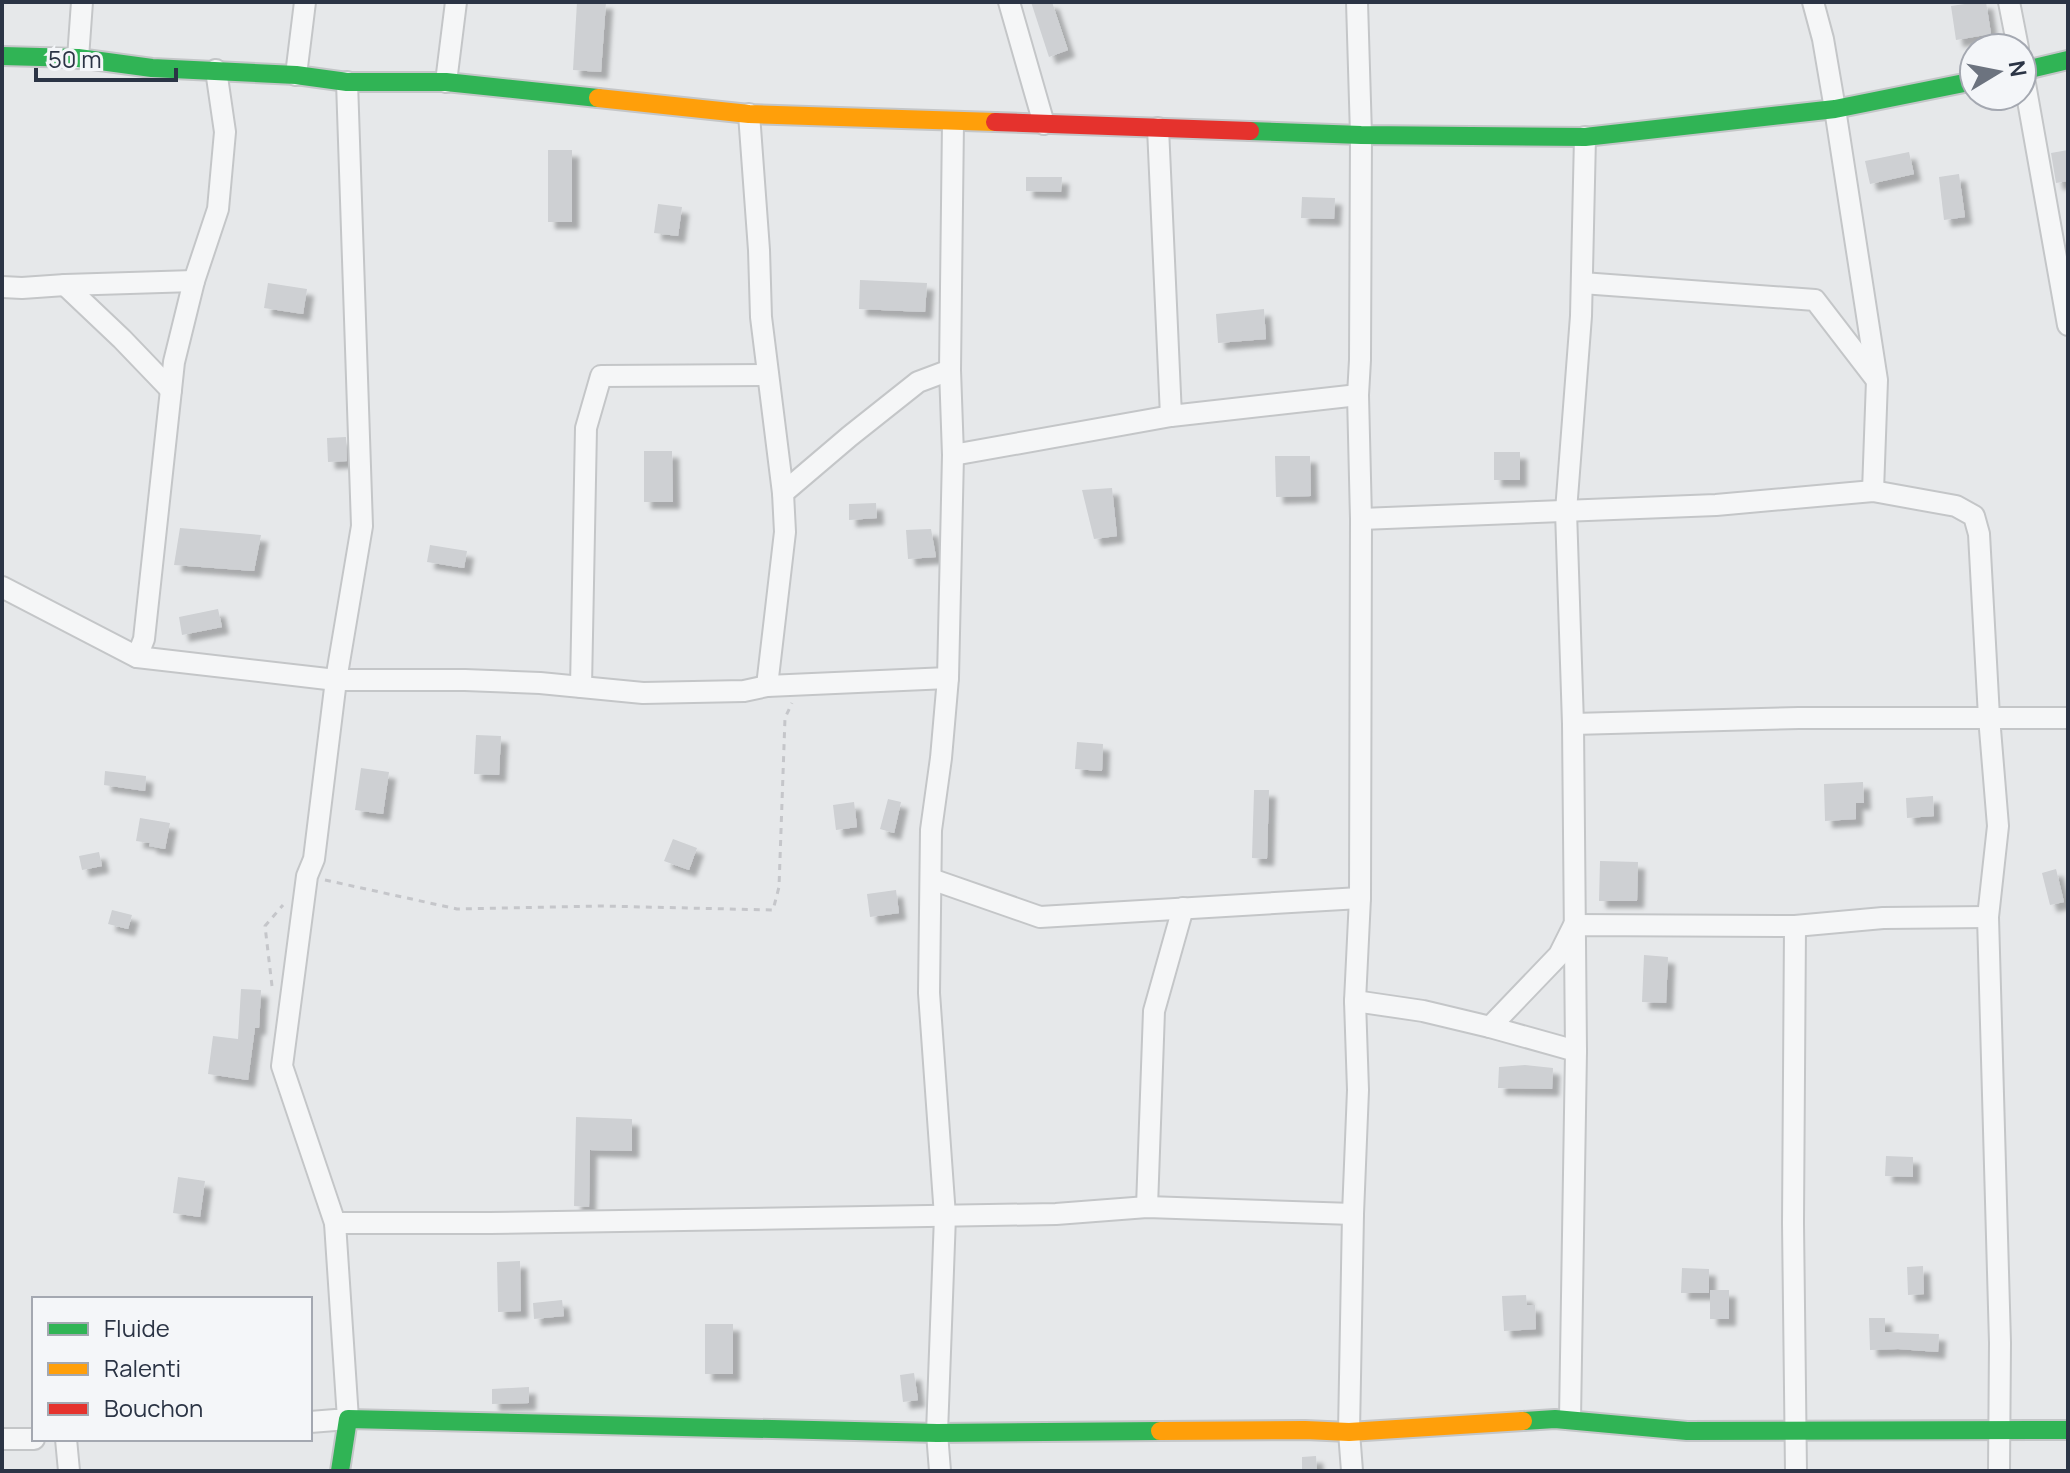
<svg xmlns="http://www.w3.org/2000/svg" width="2070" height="1473" font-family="Manrope,sans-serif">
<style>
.building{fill:#ced0d3;filter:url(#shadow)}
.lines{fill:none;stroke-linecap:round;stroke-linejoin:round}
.street-casing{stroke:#c4c6c8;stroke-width:24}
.fast-casing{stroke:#c4c6c8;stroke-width:22}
.slow-casing{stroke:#c4c6c8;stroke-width:22}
.jam-casing{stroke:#c4c6c8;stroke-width:22}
.path{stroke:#c5c6ca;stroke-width:3;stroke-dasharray:6 6;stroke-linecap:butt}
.street{stroke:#f5f6f7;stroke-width:20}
.fast{stroke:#30b455;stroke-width:18}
.slow{stroke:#ff9f0a;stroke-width:18}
.jam{stroke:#e5322d;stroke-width:18}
</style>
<defs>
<filter id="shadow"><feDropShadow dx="7" dy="7" stdDeviation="2" flood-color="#0004"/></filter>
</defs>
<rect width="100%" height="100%" fill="#e6e8ea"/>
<g class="building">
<polygon points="577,2 606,2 601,72 573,70"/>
<polygon points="1031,2 1052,2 1068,50 1049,57"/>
<polygon points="1979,2 1986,2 1991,34 1956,40 1951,6"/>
<rect x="548" y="150" width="24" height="72"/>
<polygon points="2068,150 2068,181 2056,183 2051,153"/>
<polygon points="1909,152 1914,174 1870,184 1865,161"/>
<polygon points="1959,174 1965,217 1944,220 1939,177"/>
<polygon points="1026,177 1062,177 1061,192 1026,191"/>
<polygon points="1302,197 1335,198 1334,219 1301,218"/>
<polygon points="658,204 682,207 678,236 654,233"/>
<polygon points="860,280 927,283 925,312 859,309"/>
<polygon points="268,283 307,289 303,314 264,308"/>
<polygon points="1264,309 1266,339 1218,343 1216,314"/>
<polygon points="346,437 347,461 328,462 327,438"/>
<polygon points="644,451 672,451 673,502 644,502"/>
<rect x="1494" y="452" width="26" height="28"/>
<polygon points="1275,456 1310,456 1311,496 1276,497"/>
<polygon points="1112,488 1117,536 1094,539 1082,490"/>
<polygon points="876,503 877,518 849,520 849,504"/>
<polygon points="180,528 261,535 254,571 174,565"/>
<polygon points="931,529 936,557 908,559 906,530"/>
<polygon points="430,545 467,551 464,568 427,562"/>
<polygon points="218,609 222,627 182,635 179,617"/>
<polygon points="476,735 501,736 499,775 474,774"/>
<polygon points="1077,742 1103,744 1102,771 1075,769"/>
<polygon points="361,768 389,772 383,814 355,810"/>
<polygon points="105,771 146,776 145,791 104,785"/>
<polygon points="1863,782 1864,803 1856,803 1856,819 1825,821 1824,784"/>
<polygon points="1254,790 1269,790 1267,859 1252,858"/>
<polygon points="1933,796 1934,816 1907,818 1906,798"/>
<polygon points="888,799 901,802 894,833 880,829"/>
<polygon points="854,802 857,827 836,830 833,805"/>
<polygon points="140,818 170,823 165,849 149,846 150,843 136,841"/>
<polygon points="673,839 697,848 689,870 664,861"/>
<polygon points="99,852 102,866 82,870 79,856"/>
<polygon points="1600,861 1638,862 1637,901 1599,901"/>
<polygon points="2056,869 2064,902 2050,905 2042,873"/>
<polygon points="896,890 899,913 870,917 867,894"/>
<polygon points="112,910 132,915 128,929 108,924"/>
<polygon points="1644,955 1668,957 1666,1003 1642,1002"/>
<polygon points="241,989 261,990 259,1028 255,1028 248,1080 208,1074 213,1036 238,1039"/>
<polygon points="1525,1065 1553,1068 1552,1089 1498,1088 1499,1067"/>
<polygon points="576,1117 632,1119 632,1151 590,1150 589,1207 574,1206"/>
<polygon points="1886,1156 1913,1157 1913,1177 1885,1176"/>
<polygon points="178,1177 205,1181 200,1217 173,1213"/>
<polygon points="520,1261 521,1311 498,1312 497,1262"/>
<polygon points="1923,1266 1924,1294 1908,1295 1907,1267"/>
<polygon points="1682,1268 1709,1269 1709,1293 1681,1293"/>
<rect x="1710" y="1290" width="19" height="29"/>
<polygon points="1526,1295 1527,1305 1535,1305 1536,1329 1504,1331 1502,1296"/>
<polygon points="562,1300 564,1316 534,1319 533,1303"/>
<polygon points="1869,1318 1885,1318 1885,1332 1939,1334 1938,1352 1898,1349 1870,1350"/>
<rect x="705" y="1324" width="28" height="50"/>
<polygon points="914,1373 918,1400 903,1402 900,1375"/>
<polygon points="529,1387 529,1403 492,1404 492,1389"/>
<polygon points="1316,1456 1317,1471 1302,1471 1302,1457"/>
</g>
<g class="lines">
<g class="street-casing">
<g id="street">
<polyline points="1009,2 1044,124"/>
<polyline points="1813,2 1823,39 1835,109 1877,380 1873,491"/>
<polyline points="2009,2 2018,48"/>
<polyline points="78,58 82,2"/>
<polyline points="2022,67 2068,325"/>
<polyline points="296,75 305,2"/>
<polyline points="446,82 456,2"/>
<polyline points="749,114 759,250 761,317 783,493 785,532 767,686"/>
<polyline points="953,122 950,370 953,455 1171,416"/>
<polyline points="1158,128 1171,416 1358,395"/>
<polyline points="1582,283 1815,300 1875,378"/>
<polyline points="65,285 122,339 171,390"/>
<polyline points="2,287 22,288 65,285 194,281"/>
<polyline points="783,493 850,436 918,382 950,370"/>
<polyline points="1361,519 1716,505 1873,491 1956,506 1974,516 1979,534 1989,717 1998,826 1988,917 2000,1343 1999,1471"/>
<polyline points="2,587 137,657 336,680 465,680 540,683 643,693 744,691 767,686 948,678 953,455"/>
<polyline points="137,657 144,639 174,362 194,281 218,209 225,132 216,70"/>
<polyline points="581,687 586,428 601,376 768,375"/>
<polyline points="1573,724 1799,718 2068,718"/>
<polyline points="931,879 1040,917 1360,898"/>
<polyline points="1795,926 1793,1223 1796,1471"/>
<polyline points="1355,1001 1423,1011 1490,1027 1559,955 1574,925 1795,926 1883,918 1988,917"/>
<polyline points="1490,1027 1576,1051 1570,1419"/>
<polyline points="1576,1051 1573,724 1566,511 1581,316 1585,137"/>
<polyline points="1147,1207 1154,1011 1183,908"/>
<polyline points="335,1223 490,1223 1056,1214 1147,1207 1353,1214"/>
<polyline points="310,1422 348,1419 335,1223 282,1066 307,876 314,859 336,680 362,526 347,82"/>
<polyline points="2,1439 34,1439"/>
<polyline points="66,1439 69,1471"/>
<polyline points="940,1471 937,1433 945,1216 929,993 931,830 941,758 948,678"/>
<polyline points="1352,1471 1349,1432 1353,1214 1358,1090 1355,1001 1360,898 1361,519 1358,395 1360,360 1361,135 1357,2"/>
</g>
</g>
<g class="fast-casing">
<g id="fast">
<polyline points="2,56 78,58 152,68 296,75 347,82 446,82 598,98"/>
<polyline points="2022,71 2068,60"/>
<polyline points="1250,131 1361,135 1585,137 1835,109 1974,81"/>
<polyline points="1523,1421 1555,1419 1687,1431 2068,1430"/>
<polyline points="340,1471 348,1419 937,1433 1160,1431"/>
</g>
</g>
<g class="slow-casing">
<g id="slow">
<polyline points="598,98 749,114 995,122"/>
<polyline points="1160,1431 1305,1430 1349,1432 1523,1421"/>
</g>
</g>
<g class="jam-casing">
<polyline id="jam" points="995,122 1250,131"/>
</g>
<g class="path">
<polyline points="325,880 457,909 602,906 773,910 779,887 785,718 792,703"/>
<polyline points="272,986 265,926 283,905"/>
</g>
<use href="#street" class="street"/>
<use href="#fast" class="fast"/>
<use href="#slow" class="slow"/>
<use href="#jam" class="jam"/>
</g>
<rect width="2070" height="1473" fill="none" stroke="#2b3445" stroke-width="8"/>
<rect x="32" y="1297" width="280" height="144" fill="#f4f6f9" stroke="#a4a8b1" stroke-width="2"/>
<rect x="48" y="1323" width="40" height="12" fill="#30b455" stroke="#a4a8b1" stroke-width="2"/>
<text x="104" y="1337" font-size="24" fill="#2b3445">Fluide</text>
<rect x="48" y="1363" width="40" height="12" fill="#ff9f0a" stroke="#a4a8b1" stroke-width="2"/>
<text x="104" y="1377" font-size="24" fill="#2b3445">Ralenti</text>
<rect x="48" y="1403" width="40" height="12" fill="#e5322d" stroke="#a4a8b1" stroke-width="2"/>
<text x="104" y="1417" font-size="24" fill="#2b3445">Bouchon</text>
<g transform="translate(1998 72) rotate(80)"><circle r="38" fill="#f4f6f9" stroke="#a4a8b1" stroke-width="2"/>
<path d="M0-6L14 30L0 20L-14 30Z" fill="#6c737f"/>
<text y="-12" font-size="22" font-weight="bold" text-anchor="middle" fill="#2b3445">N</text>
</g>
<path d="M36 68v12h140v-12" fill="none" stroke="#2b3445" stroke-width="4"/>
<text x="48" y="68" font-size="24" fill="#2b3445" stroke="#f4f6f9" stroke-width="6" paint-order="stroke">50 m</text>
</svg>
